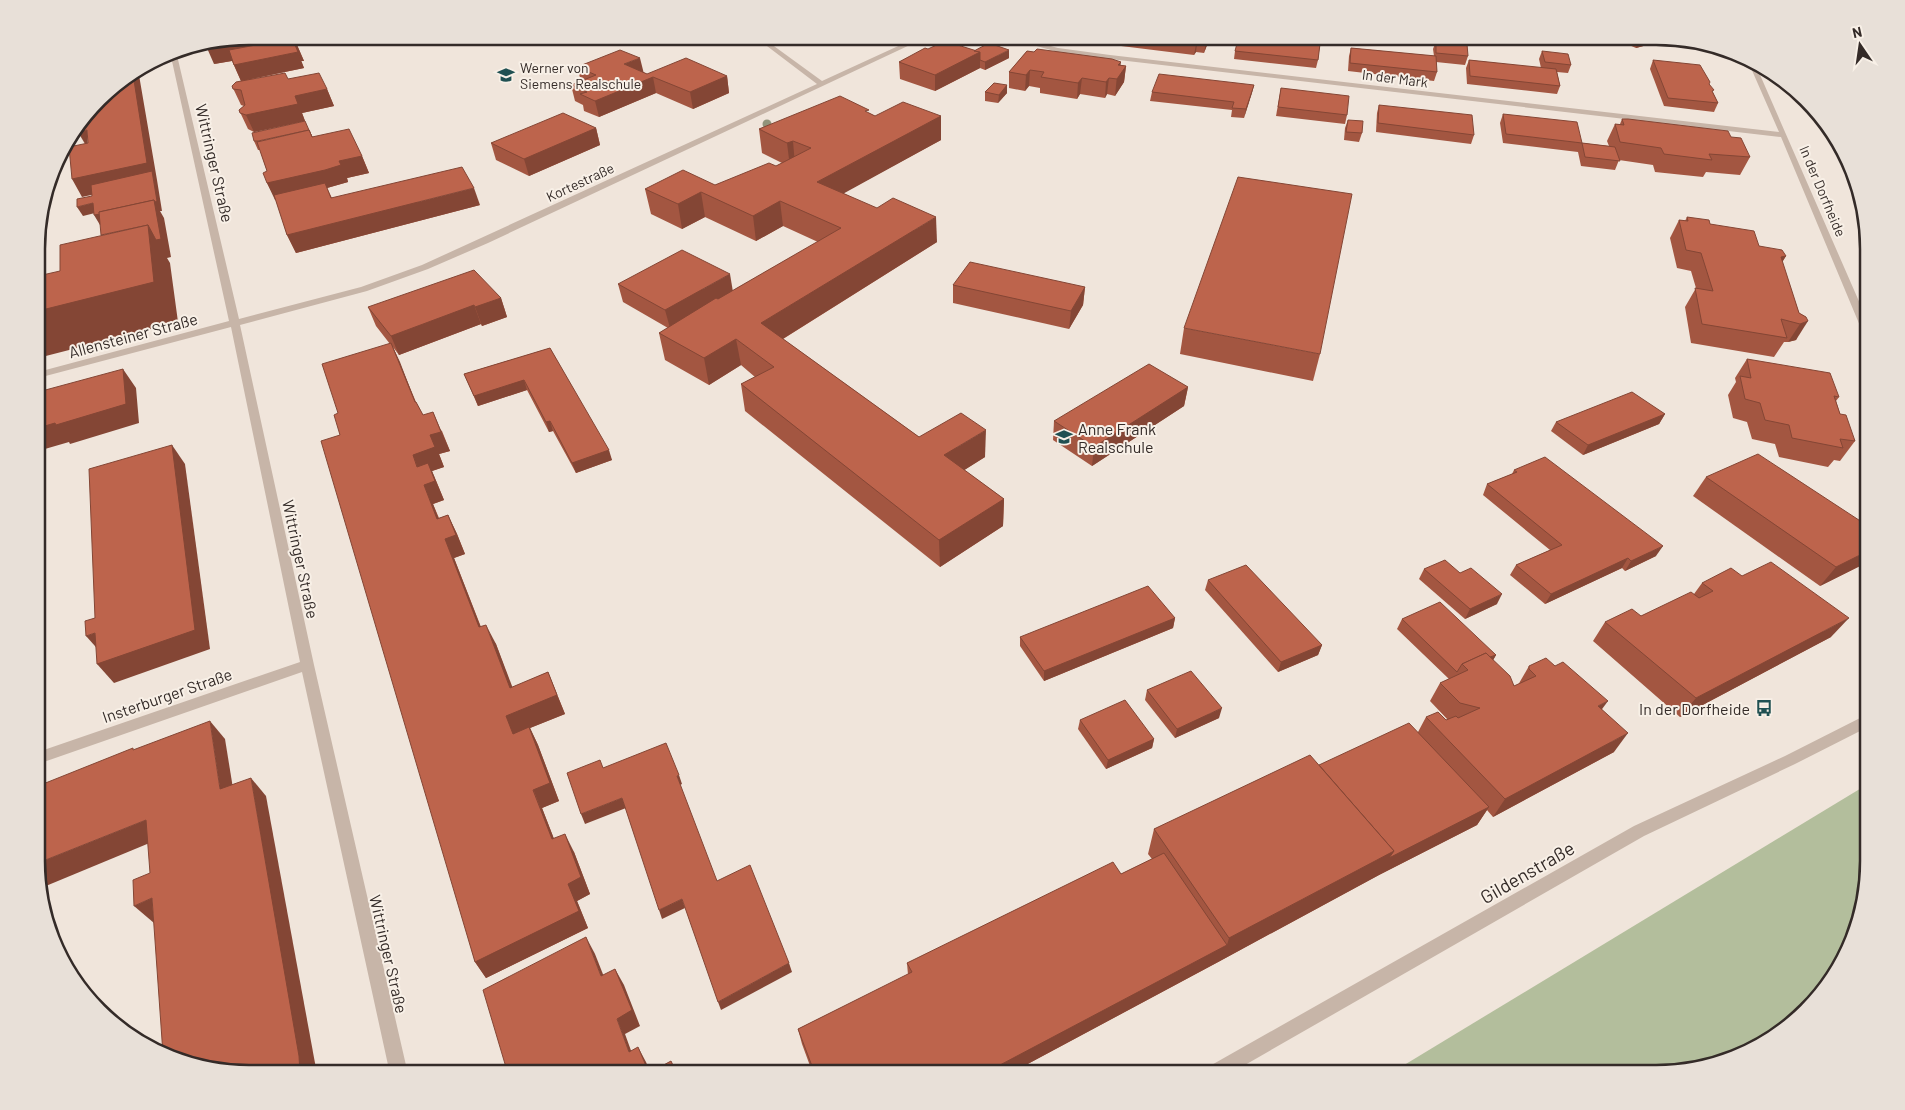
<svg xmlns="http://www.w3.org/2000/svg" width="1905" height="1110" font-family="Barlow,sans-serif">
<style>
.green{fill:#b3be9c}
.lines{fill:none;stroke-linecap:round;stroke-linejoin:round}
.minor{fill:#c7b5a8;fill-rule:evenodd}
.tree{fill:#91947b}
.wall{fill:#a35641}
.shaded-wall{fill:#844635}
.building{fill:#bd644c;stroke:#844635}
.labels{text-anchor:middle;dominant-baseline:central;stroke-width:4;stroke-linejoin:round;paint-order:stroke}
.far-poi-label{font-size:14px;fill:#342b28;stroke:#f8f0e7;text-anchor:start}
.far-street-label{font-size:14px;fill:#342b28;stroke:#f8f0e7}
.street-label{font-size:16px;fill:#342b28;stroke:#f8f0e7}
.poi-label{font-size:16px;fill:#342b28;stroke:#f8f0e7;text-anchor:start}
.near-street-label{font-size:19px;fill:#342b28;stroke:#f8f0e7}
.rim{fill:none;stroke:#342b28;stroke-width:2.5}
</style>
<rect width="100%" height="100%" fill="#f0e5db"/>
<polygon class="green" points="1868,784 1868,875 1840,968 1806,1012 1763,1045 1670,1073 1391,1073"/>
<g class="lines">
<g class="minor">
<polygon points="920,36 929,36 488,243 428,269 367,291 240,325 314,665 408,1074 390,1074 302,672 38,764 38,752 300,662 231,327 38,378 38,372 229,321 170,52 176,51 239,319 361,287 422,265 817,84 763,43 763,41 767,41 822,81"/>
<polygon points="1001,36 1013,36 1058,48 1110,55 1779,132 1747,59 1754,61 1868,322 1868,336 1863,333 1781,137 1110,59 1058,52"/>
<polygon points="1868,714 1868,727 1795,764 1644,836 1231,1073 1205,1073 1208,1067 1634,826 1785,756"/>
</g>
</g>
<circle class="tree" cx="767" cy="124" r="4.5"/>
<g class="wall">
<polygon points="260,36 263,44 294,38 304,61 301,61 304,68 251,79 288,79 327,89 334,106 302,113 305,121 254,132 248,129 239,110 244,106 241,105 232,86 241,81 232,61 214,64"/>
<polygon points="1050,36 1070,36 1063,40"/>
<polygon points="1107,36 1210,36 1209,40 1204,53 1196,52 1194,55 1121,46 1112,44 1113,41 1106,40"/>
<polygon points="1211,36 1225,36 1224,39 1211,38"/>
<polygon points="1311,36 1337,36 1335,46 1320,44 1318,60 1316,68 1234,59 1235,51 1310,43"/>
<polygon points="1470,36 1495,36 1494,40 1470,37"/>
<polygon points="1608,36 1656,36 1669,38 1650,46 1647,45 1636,48"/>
<polygon points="1436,41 1468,56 1465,65 1436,62 1437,72 1434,81 1348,71 1349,56 1351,48 1434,56 1433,49"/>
<polygon points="928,49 974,51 1009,58 985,70 980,68 935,91 900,79 899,62"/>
<polygon points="1027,51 1126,66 1124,82 1115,96 1107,94 1105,98 1080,94 1077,99 1040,93 1040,88 1029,86 1025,91 1009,88 1009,72"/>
<polygon points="1542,51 1571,65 1568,73 1557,72 1560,86 1557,94 1467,84 1466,68 1469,60 1541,68 1539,59"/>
<polygon points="1653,60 1709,84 1718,103 1714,112 1664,106 1650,69"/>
<polygon points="577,67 643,72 647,74 727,76 729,93 693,109 656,93 599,117 584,111 583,105 575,101 571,85 581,81"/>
<polygon points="1007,85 1007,93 998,103 985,101 985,92"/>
<polygon points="1254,85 1244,118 1231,117 1232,110 1150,101 1152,92"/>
<polygon points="1281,88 1347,115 1345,124 1276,116"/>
<polygon points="1379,105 1474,135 1471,144 1376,132 1377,113"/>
<polygon points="869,113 875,116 941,116 941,140 843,193 937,242 783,339 919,437 985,457 964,470 1004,499 1003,526 940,567 745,411 741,384 755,377 741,365 709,385 665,360 659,333 668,328 623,302 618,284 732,291 818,242 783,226 756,241 705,217 682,229 651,214 645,189 715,185 776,166 782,163 762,153 759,129"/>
<polygon points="1503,114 1582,143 1609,146 1607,141 1615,124 1620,124 1622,119 1731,137 1750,157 1740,175 1706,172 1703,177 1655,172 1653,165 1619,160 1615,170 1581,166 1578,152 1503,143 1500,123"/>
<polygon points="1348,120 1362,133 1359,142 1344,140 1345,128"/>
<polygon points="596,128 600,145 529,176 496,160 491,143"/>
<polygon points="312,137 362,156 369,173 347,178 348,182 327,188 332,198 480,205 296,253 287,235 276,200 267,183 267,171 260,150 258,150 254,141"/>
<polygon points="1687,217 1710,224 1759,246 1786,256 1782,262 1799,313 1806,317 1796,340 1788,342 1784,342 1774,357 1691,343 1685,307 1696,288 1691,271 1677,268 1670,238 1679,220 1685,221"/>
<polygon points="953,285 1085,287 1083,305 1069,329 953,303"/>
<polygon points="501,298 507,317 482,326 481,324 399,355 393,347 416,402 423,415 442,431 450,451 439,454 444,467 432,471 444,500 433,504 439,518 448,515 457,534 465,554 454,558 481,627 496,644 512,688 548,672 565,714 530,728 538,745 559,801 542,808 554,839 574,852 590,894 577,901 588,928 486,978 475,962 340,435 338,413 390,344 376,326 368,307"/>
<polygon points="1184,328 1320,354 1313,381 1180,354"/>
<polygon points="550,348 612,460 576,473 553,431 549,432 527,390 478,406 464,374"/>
<polygon points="1747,359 1839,397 1836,401 1840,414 1855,441 1840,461 1834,460 1828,467 1779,457 1775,444 1752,439 1747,422 1733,418 1728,395 1736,382 1735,378"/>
<polygon points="1188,387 1184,406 1092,466 1053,440 1054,421"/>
<polygon points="1665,414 1659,424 1583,455 1551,431 1556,422"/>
<polygon points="1514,470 1656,556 1625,571 1622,568 1545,604 1510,575 1516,565 1550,550 1483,495 1487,484 1512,474"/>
<polygon points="1706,477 1868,562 1820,586 1693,496"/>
<polygon points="1424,569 1497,604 1465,619 1419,579"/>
<polygon points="1742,576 1831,637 1680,717 1593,641 1605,622 1641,616 1694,594 1702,583"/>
<polygon points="1208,580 1322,645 1318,655 1278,672 1205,590"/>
<polygon points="1175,618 1173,628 1044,681 1020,646 1020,637"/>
<polygon points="1402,619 1496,655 1493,660 1514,686 1518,685 1529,666 1602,709 1614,752 1493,817 1487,810 1477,825 1379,875 1220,961 1009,1074 813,1074 802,1044 798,1029 908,975 907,963 1121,874 1152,859 1148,854 1154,829 1319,765 1418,732 1426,717 1446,720 1448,720 1430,701 1440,683 1449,679 1397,629"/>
<polygon points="1147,690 1219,718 1175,738 1145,700"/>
<polygon points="1080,720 1154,739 1152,748 1106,769 1078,729"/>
</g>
<g class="shaded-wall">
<polygon points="260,36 267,55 214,64 207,48"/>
<polygon points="542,36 555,36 543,39"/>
<polygon points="1064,36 1070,36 1063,40"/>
<polygon points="1198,36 1196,52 1194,55 1197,39"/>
<polygon points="1207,36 1210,36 1209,40 1204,53"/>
<polygon points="1657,36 1669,38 1650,46 1653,38"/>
<polygon points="1650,37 1647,45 1636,48 1639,39"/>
<polygon points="295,45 297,45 304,61 301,61"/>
<polygon points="1009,50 1009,58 985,70 985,62"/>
<polygon points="298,52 304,68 241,81 234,65"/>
<polygon points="980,52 980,68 935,91 935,75"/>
<polygon points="640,58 644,74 624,64"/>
<polygon points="1121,62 1119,76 1126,66 1124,82 1115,96 1118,65"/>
<polygon points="1030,70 1029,86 1025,91 1026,75"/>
<polygon points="137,72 139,75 157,180 162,211 160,211 164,218 171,257 167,258 170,263 178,322 38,358 38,311 148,225 156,212 100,225 94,215 154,181 82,197 72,179 133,74"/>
<polygon points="727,76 729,93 693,109 690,92"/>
<polygon points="653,77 656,93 599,117 595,101"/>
<polygon points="1082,78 1080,94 1077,99 1078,83"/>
<polygon points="1109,78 1107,94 1105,98 1106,82"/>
<polygon points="1007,85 1007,93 998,103 999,95"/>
<polygon points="1254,85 1252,93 1244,118 1246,109"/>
<polygon points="327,89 334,106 302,113 305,121 254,132 246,115 295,96"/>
<polygon points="941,116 941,140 819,207 817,182"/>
<polygon points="596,128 600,145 529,176 524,159"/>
<polygon points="87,130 88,149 78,132"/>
<polygon points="793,141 795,165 790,167 787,143"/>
<polygon points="362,156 369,173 347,178 348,182 327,188 339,216 327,188 275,200 267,183 339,161"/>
<polygon points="474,188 480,205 296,253 287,235"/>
<polygon points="701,192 705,217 682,229 678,204"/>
<polygon points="780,201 783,226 756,241 753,216"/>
<polygon points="93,203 99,212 83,216 77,207"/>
<polygon points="936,217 937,242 765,350 761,323"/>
<polygon points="1786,256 1775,274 1781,257"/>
<polygon points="730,274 733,292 670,328 665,310"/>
<polygon points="1085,287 1083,305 1069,329 1071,311"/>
<polygon points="501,298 507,317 482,326 475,307"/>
<polygon points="474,305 481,324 399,355 391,336"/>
<polygon points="1808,321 1796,340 1788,342 1800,324"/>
<polygon points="736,339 741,365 709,385 704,358"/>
<polygon points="391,343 400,362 423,422 415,402"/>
<polygon points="123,369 136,388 139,423 70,444 69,442 38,451 38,428"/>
<polygon points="524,380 527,390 478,406 474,396"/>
<polygon points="1188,387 1184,406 1092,466 1094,447"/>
<polygon points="433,412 450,451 439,454 444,467 432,471 444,500 433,504 446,538 437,519 413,455 430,435"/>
<polygon points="1665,414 1659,424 1583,455 1588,445"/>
<polygon points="550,421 553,431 549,432 546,422"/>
<polygon points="986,430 985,457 944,483 944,455"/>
<polygon points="172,445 185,464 210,649 114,683 97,664"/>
<polygon points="609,450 612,460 576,473 572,463"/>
<polygon points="1004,499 1003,526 940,567 939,540"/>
<polygon points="448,515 457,534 465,554 454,558 488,646 479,627 445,539"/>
<polygon points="1663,546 1656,556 1625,571 1631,561"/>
<polygon points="1868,551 1868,562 1820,586 1836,567"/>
<polygon points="1628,558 1622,568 1545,604 1551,594"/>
<polygon points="1502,594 1497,604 1465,619 1470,609"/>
<polygon points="1175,618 1173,628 1044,681 1044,671"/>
<polygon points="1849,618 1831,637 1680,717 1696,698"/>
<polygon points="486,625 496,644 520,707 510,688"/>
<polygon points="95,633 103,655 86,636"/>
<polygon points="1322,645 1318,655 1278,672 1281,662"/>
<polygon points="1496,655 1491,664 1466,668"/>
<polygon points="548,672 565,714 530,728 538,745 559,801 542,808 561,857 552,839 506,716"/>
<polygon points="1608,701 1594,720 1598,706"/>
<polygon points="1222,708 1219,718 1175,738 1177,729"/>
<polygon points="210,721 225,739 236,807 220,789"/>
<polygon points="1628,733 1614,752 1493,817 1505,799"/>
<polygon points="1154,739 1152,748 1106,769 1108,760"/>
<polygon points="679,775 682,784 680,785 677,776"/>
<polygon points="251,778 266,796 317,1074 300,1074"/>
<polygon points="622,798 626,808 585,824 581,814"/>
<polygon points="1489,807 1477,825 1379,875 1220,961 1009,1074 983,1074 1227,945 1229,938 1394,851"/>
<polygon points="146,820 164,837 41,888 38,885 38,863"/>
<polygon points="565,834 574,852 590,894 577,901 588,928 486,978 475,962 568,884"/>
<polygon points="152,898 154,923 134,906"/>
<polygon points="682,899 685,908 662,919 659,910"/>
<polygon points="586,937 595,954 610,992 601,976"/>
<polygon points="789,963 792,972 721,1010 718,1002"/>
<polygon points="615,969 624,985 640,1026 625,1034 637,1067 629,1052 617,1019"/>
<polygon points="638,1047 646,1062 651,1074 649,1074"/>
</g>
<g class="building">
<polygon points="249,36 259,36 260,39 207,48 206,45"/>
<polygon points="1172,36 1198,36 1197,39"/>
<polygon points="1239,36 1320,44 1318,60 1235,51"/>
<polygon points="1322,36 1337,36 1337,38"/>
<polygon points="1631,36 1657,36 1653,38 1650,37 1639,39"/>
<polygon points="294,38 297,45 295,45 298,52 234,65 229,50"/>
<polygon points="945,41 980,52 935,75 899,62 925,48 928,49"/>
<polygon points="1436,41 1467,44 1468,56 1436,53"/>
<polygon points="989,43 1009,50 985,62 980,60 980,52 974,51"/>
<polygon points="1351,48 1436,56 1437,72 1350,63"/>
<polygon points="1037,49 1112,59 1121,62 1118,65 1126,66 1117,79 1109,78 1106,82 1082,78 1078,83 1041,77 1044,72 1030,70 1026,75 1009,72 1027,51 1034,52"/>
<polygon points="620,50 640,58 624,64 647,74 686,58 727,76 690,92 653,77 595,101 580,94 587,92 571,85 596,75 577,67"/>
<polygon points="1542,51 1568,54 1571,65 1545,62"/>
<polygon points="1469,60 1556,69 1560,86 1470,76"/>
<polygon points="1653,60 1700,65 1710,82 1709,84 1714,90 1712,91 1718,103 1668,98"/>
<polygon points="285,73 288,79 319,73 327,89 295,96 298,104 246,115 240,113 239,110 245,105 241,90 233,89 232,86 236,82"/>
<polygon points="133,74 147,163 72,179 69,147 88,143 87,130 78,132 78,129 83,122 86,122 86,119 109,89"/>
<polygon points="1159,74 1254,85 1246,109 1232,108 1234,102 1152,92"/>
<polygon points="994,83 1007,85 999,95 985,92"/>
<polygon points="1281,88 1349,96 1347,115 1278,107"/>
<polygon points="840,96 869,110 865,111 875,116 903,102 941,116 817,182 877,208 893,198 936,217 761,323 919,437 961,413 986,430 944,455 1004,499 939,540 741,384 774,367 736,339 704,358 659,333 716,298 718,299 841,228 780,201 753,216 701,192 678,204 645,189 683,170 715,185 769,163 776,166 811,148 793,141 787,143 759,129"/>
<polygon points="1379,105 1472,115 1474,135 1378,123"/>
<polygon points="563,113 596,128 524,159 491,143"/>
<polygon points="1503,114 1577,122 1582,143 1615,147 1620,161 1585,157 1582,143 1506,134"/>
<polygon points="1622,119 1628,119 1728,131 1731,137 1741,138 1750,157 1709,154 1712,160 1664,154 1661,148 1620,142 1615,124 1624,125"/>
<polygon points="1348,120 1363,121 1362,133 1346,132"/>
<polygon points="305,121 312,137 309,130 258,141 254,141 252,133"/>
<polygon points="349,129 362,156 339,161 341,165 325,170 267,183 263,173 267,171 257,142 309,130 312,137"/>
<polygon points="462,167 474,188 287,235 274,195 325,183 331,198"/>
<polygon points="152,171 157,201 155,202 154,200 99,212 100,214 94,215 93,203 77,207 77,199 92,196 91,185"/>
<polygon points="1238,177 1352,194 1320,354 1184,328"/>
<polygon points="154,200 161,239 156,240 148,225 101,235 99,212"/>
<polygon points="1687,217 1709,220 1710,224 1754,231 1759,246 1782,250 1786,256 1781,257 1799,313 1806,317 1808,321 1800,324 1781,319 1787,338 1702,324 1695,288 1713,291 1701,253 1686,250 1679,220 1688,221"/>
<polygon points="148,225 154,282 38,311 38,276 60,271 60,245"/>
<polygon points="682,250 730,274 665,310 618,284"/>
<polygon points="970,262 1085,287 1071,311 953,285"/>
<polygon points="474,270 501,298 475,307 474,305 391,336 368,307"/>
<polygon points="391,343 415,402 416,402 423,415 433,412 441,432 430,435 435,447 413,455 417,467 428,463 435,481 424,485 437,519 448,515 456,535 445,539 479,627 486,625 510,688 548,672 557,695 506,716 513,734 529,727 550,783 533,790 552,839 565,834 581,877 568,884 579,911 475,962 321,441 340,435 334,415 338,413 322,364"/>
<polygon points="550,348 609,450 572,463 550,421 546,422 524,380 474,396 464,374"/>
<polygon points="1747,359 1830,373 1839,397 1834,396 1840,414 1846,415 1855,441 1840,439 1843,448 1792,438 1789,425 1765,420 1760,403 1745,399 1740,376 1751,378"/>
<polygon points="1149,364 1188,387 1094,447 1054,421"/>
<polygon points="123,369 126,404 56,425 55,423 38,428 38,392"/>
<polygon points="1632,392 1665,414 1588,445 1556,422"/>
<polygon points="172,445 195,630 97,664 95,633 86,636 85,621 95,618 89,469"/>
<polygon points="1758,454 1868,526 1868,551 1836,567 1706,477"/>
<polygon points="1545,457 1663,546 1631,561 1628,558 1551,594 1516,565 1562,545 1487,484 1517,472 1514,470"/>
<polygon points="1445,560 1460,573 1471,568 1502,594 1470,609 1424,569"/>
<polygon points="1771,562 1849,618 1696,698 1605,622 1632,609 1641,616 1691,592 1699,598 1713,591 1702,583 1731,568 1742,576"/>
<polygon points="1246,565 1322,645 1281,662 1208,580"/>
<polygon points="1148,586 1175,618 1044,671 1020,637"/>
<polygon points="1440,602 1496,655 1490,657 1486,653 1462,664 1457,672 1402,619"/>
<polygon points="1486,653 1510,676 1514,686 1536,676 1529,669 1529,666 1546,658 1555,666 1563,662 1608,701 1598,706 1628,733 1505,799 1426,717 1438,712 1446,720 1456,716 1458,718 1480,708 1460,703 1440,683 1468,670 1462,664"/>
<polygon points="1191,671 1222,708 1177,729 1147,690"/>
<polygon points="1125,700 1154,739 1108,760 1080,720"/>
<polygon points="210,721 220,789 251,778 299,1056 300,1074 249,1074 194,1066 163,1054 152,898 134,906 133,880 150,873 146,820 38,863 38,786 133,748 133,750"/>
<polygon points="1409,723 1489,807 1389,858 1394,851 1319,765"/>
<polygon points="666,743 679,775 677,776 717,881 750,865 789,963 718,1002 682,899 659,910 622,798 581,814 567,773 600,760 603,768"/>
<polygon points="1310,755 1394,851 1229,938 1154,829"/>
<polygon points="1164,853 1227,945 983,1074 815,1074 798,1029 912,972 907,963 1113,862 1121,874"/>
<polygon points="586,937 601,976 615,969 632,1010 617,1019 629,1052 638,1047 649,1073 671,1061 677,1074 508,1074 483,990"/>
</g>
<defs>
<g id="school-bare" transform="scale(1.35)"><path d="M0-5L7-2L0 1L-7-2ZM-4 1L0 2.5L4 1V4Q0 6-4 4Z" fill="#205052" stroke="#f8f0e7" stroke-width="2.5" paint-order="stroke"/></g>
<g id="bus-bare" transform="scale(1.35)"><path d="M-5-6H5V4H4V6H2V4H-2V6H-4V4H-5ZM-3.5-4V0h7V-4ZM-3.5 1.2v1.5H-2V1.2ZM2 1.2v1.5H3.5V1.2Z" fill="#205052" stroke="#f8f0e7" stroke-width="2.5" paint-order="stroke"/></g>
</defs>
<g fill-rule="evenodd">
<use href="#school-bare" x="506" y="75"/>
<use href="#school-bare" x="1064" y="437"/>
<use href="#bus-bare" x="1764" y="708"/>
</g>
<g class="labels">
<g class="far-poi-label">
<text x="520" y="67">Werner von<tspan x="520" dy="16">Siemens Realschule</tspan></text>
</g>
<g class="far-street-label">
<text transform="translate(1395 78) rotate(7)">In der Mark</text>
<text transform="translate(580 182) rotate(-25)">Kortestraße</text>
<text transform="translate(1823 191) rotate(67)">In der Dorfheide</text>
</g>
<g class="street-label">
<text transform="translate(215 163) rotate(77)">Wittringer Straße</text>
<text transform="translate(133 335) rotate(-15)">Allensteiner Straße</text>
<text transform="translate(301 559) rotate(78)">Wittringer Straße</text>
<text transform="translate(167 695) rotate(-19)">Insterburger Straße</text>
<text transform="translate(389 954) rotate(77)">Wittringer Straße</text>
</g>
<g class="poi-label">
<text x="1078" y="428">Anne Frank<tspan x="1078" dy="18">Realschule</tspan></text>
<text x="1750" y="708" text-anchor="end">In der Dorfheide</text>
</g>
<g class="near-street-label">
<text transform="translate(1527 872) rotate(-30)">Gildenstraße</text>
</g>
</g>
<path d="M0 0H1905V1110H0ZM249 45H1656A204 204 0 0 1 1860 249V861A204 204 0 0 1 1656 1065H249A204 204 0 0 1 45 861V249A204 204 0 0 1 249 45Z" fill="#e8e0d8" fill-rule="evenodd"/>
<path class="rim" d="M249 45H1656A204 204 0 0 1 1860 249V861A204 204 0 0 1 1656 1065H249A204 204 0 0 1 45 861V249A204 204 0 0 1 249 45Z"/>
<g transform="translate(1860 45) rotate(347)" stroke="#f8f0e7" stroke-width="4" paint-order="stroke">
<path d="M0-4L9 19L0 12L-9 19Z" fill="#342b28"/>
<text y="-8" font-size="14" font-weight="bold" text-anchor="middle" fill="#342b28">N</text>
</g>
</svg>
